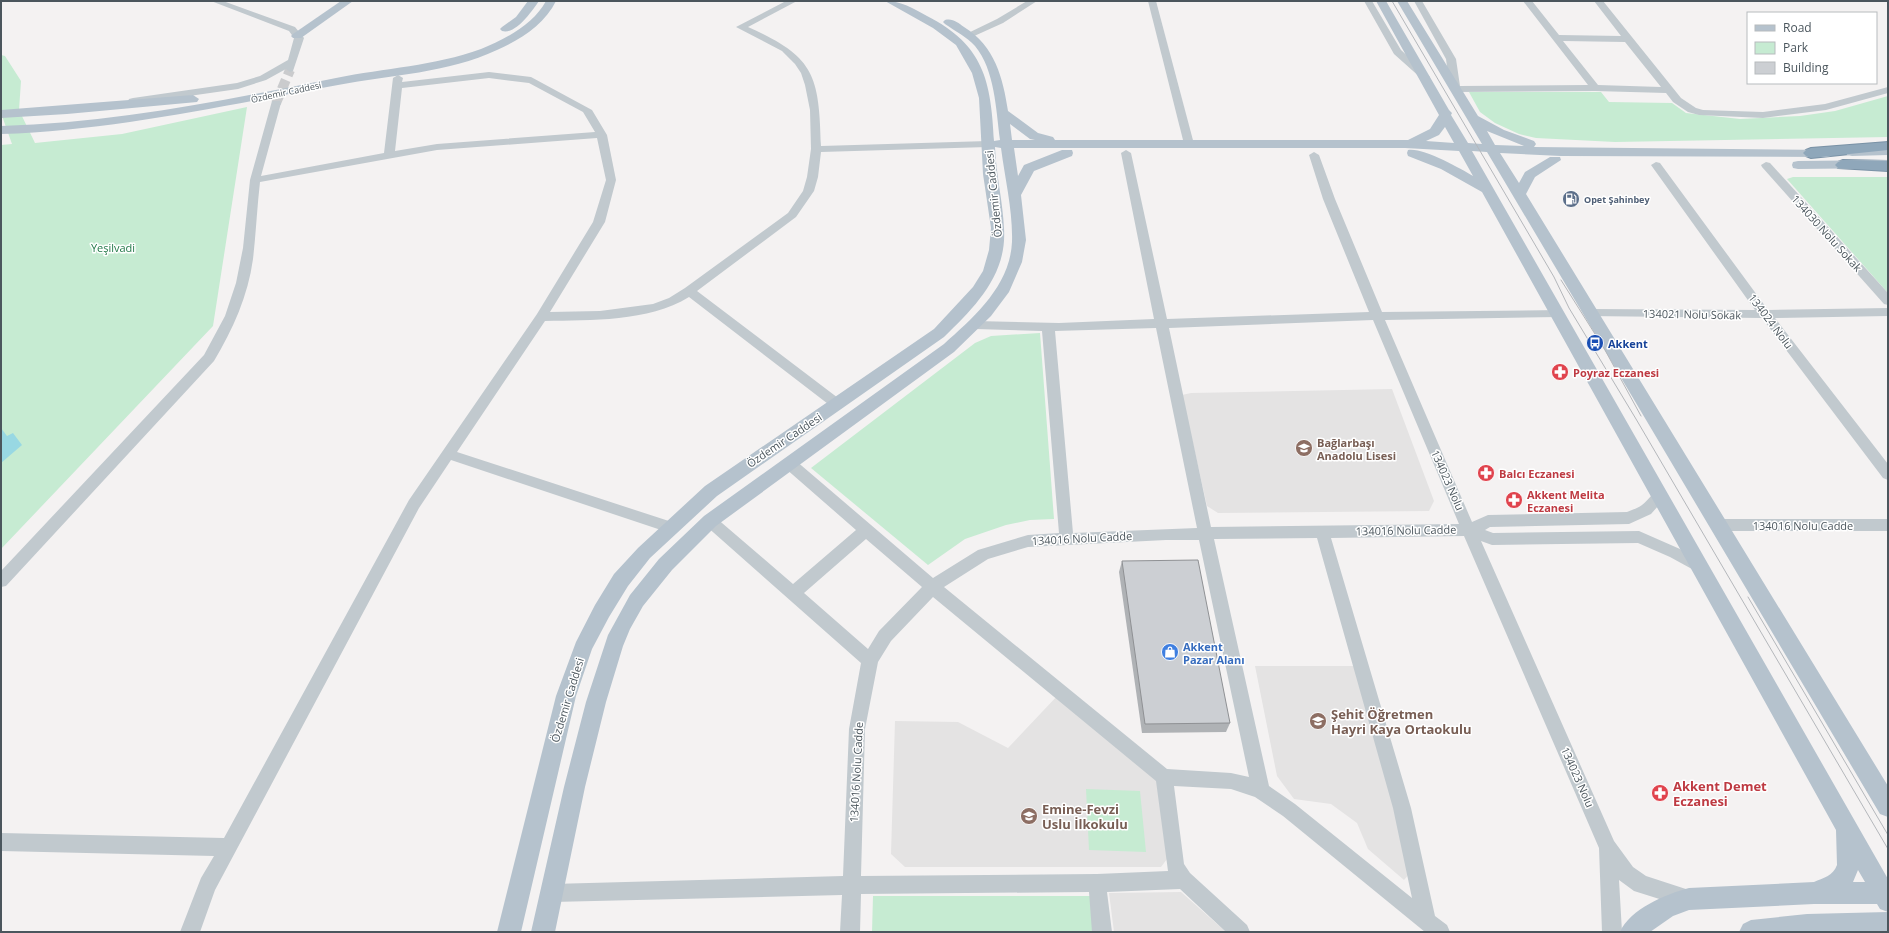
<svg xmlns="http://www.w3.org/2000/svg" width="1889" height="933" font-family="'Open Sans',sans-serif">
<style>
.education{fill:#e4e3e3}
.green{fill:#c6ebd2}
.water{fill:#98d8e3}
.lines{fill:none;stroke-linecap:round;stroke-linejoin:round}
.minor-tunnel{stroke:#cacbcd;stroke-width:10;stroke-dasharray:10 5;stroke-linecap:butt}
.highway-casing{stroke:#7a92a6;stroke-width:2}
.minor{fill:#c1c9ce;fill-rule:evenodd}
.major{fill:#b5c2cd;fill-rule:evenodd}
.highway{fill:#8fa7ba;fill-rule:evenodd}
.tram{stroke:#b4b7bb;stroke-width:1}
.wall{fill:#afb2b5}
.building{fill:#cccfd3;stroke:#8f9194}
.labels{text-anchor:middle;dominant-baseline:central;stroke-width:3;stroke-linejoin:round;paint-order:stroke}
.far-street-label{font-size:9px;fill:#4b565d;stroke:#fff}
.far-service-label{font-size:9px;font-weight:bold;fill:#4e5e75;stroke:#fff;text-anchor:start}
.street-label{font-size:11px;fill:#4b565d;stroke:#fff}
.park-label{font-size:11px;fill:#227848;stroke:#fff}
.transit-label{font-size:11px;font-weight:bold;fill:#164399;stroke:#fff;text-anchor:start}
.health-label{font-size:11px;font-weight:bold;fill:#be3a42;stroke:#fff;text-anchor:start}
.education-label{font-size:11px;font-weight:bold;fill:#785e54;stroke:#fff;text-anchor:start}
.shop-label{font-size:11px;font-weight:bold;fill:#366cbe;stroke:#fff;text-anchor:start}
.near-education-label{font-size:13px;font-weight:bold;fill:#785e54;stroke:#fff;text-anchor:start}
.near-health-label{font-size:13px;font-weight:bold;fill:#be3a42;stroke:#fff;text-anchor:start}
</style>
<rect width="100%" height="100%" fill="#f4f2f2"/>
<g class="education">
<polygon points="1392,389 1434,501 1429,511 1218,513 1207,506 1182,395 1191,393"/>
<polygon points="1255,666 1355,666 1411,872 1404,880 1368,849 1357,823 1331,804 1294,799 1277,776"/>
<polygon points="1059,694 1160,779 1170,855 1161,867 905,867 891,854 895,721 958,722 1008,748"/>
<polygon points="1181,892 1226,932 1114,932 1109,893"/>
</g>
<g class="green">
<polygon points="1,55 5,56 21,81 19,110 35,143 122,134 247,107 213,326 1,549 1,145 12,144 1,113"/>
<polygon points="1469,92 1601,92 1609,102 1672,103 1686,113 1740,119 1800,116 1835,111 1888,96 1888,137 1615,142 1536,138 1519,134 1495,123 1480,112"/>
<polygon points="1793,177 1888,177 1888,293 1787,179"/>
<polygon points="1040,333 1054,519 1030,520 1006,525 965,539 928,565 811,468 975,343 991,336"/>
<polygon points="1086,789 1140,791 1146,852 1089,850"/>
<polygon points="873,896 1090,896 1094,932 872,932"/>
</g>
<polygon class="water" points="1,428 7,436 13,433 22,445 1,463"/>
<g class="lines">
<polyline class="minor-tunnel" points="276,103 290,70"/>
<g class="highway-casing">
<g id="highway">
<polygon points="1888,142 1888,150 1811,158 1806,156 1803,153 1806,150 1811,148"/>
<polygon points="1843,160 1888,161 1888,171 1838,168 1835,165 1838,162"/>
</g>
</g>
<g class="minor">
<polygon points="211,1 223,1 295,27 304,38 293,71 290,72 286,69 266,80 238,89 133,104 129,103 128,101 129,99 133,98 237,83 260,76 288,60 294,38 289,31"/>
<path d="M786,1H797L748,27C815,57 819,75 821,146L988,141L993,144L988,147L821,152L818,177L814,191L796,217L697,291L842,401L844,404L842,407L837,409L832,407L689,297C648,322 591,320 545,321L457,452L675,523L677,527L675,531L670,533L451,460L419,508L215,890L200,932H180L201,878L214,856L1,851V833L224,838L409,500L537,314L593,222L606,180L597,138L437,150L260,182C257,208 256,233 253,259C248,296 233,329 214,361L6,586L1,587V571L204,355L225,316L236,283L243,248L250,180L272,101H280L281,103L261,176L384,153L393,78L398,75L403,78L402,82L489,72L531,77L592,110L607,135L616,180L605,222L550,312L600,311L653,304L669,298L685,288L788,213L803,191L807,177L811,149L810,110L805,85L801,73L795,64L782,51L736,27ZM489,78L529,83L583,112L595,132L437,144L395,151L402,88Z"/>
<polygon points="1027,1 1037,1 1003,23 972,37 969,38 964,35 997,19"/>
<polygon points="1148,1 1156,1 1194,144 1193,146 1185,146 1184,144"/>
<polygon points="1364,1 1372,1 1401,50 1428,75 1430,77 1428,79 1422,79 1394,54"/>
<path d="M1414,1H1422L1456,59L1460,86L1588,85L1523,1H1532L1559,35L1621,36L1594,1H1603L1681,98L1696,108L1703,110L1763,112L1825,104L1888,87V93L1826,110L1763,118L1699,115L1688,112L1673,102L1666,93L1595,91L1455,92L1450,89L1446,59ZM1563,41L1625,42L1661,87L1598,85Z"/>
<path d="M1126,150L1131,153L1167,319L1369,312L1323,199L1309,155L1314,152L1319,155L1335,199L1382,312L1562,310L1564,313L1562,316L1558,317L1385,320L1472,522L1488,515L1627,512C1632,510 1638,508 1642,505C1650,499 1654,488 1665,492L1667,496L1651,514L1629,524L1490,527L1485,530L1493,533L1639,531L1680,549L1706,564L1709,568L1706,572L1701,574L1670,557L1638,543L1492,545L1481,541L1614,841L1633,867L1646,876L1695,892L1697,899L1695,906L1688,908L1634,891L1619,880L1622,932H1602L1599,848L1464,536L1331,538L1411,808L1435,916L1447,925L1450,932H1425L1283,816L1255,797L1231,789L1174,786L1184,864L1190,873L1247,925L1250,932H1226L1180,889L1107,892L1112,932H1092L1089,892L861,894L860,932H840L842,895L552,902L545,900L543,893L545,886L552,884L843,876L849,729L861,663L705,525L703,521L705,517L710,515L715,517L793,584L856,530L785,468L783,464L785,460L790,459L795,460L933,578L978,550L1028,535L1059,533L1042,331L975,329L971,328L969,325L971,322L975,321L1059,323L1154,319L1121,153ZM1373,320L1459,524L1211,527L1169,328ZM1156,328L1197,528L1073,533L1055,331ZM1317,538L1393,808L1412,898L1295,804L1269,786L1214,539ZM866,539L922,587L879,631L868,649L804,593ZM1166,540H1199L1249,777L1231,773L1167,769L944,587L988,559L1028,547ZM933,597L1156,781L1168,871L1097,874L861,876L865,729L878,662L891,641Z"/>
<polygon points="1656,162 1660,163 1768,310 1888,308 1888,316 1775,318 1888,464 1888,480 1883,478 1762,318 1587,316 1585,313 1587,310 1591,309 1755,310 1651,165"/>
<polygon points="1766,162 1770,163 1888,293 1888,305 1884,304 1762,167 1761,165"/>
<polygon points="1717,519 1888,519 1888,531 1717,531 1712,529 1710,525 1712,521"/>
</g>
<g class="major">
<polygon points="341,1 353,1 301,38 293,38 291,36 293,34"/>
<path d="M528,1H539C532,11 516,35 502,31L500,29L502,27L516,17Z"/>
<path d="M546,1H556C545,24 520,40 497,50C448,73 391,75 338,85C225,105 117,130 1,134V126C115,123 225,100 336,78C385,68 434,66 481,49C504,40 534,24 546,1Z"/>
<path d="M885,1C902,1 912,8 927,16C984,45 991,81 994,141L1000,140C996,110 995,70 975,46C967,37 955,31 945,24L943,22L945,20C953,18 958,23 964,27C995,46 1003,78 1008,111L1038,133L1053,137L1055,140H1408L1430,129L1439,115L1376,1H1386L1449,110L1452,113L1451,115L1468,143L1482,144L1397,1H1407L1478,116L1504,130L1534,141L1536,144L1534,147L1831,150L1832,153L1831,156L1826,157L1561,156L1500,153L1519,183L1525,172L1550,157H1560L1561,160L1535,177L1526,194L1888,786V817L1880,814L1487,152L1472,151L1888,879V912L1880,909L1877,904H1814L1689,910L1673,916L1650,932H1620C1630,909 1666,894 1689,888L1814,882C1823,878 1833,876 1837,865L1836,830L1482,192L1441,169L1408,156L1407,153L1408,150C1422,147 1460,168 1473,176L1459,151L1405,148H1014L1018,176L1024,165L1062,150H1072L1073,153L1072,156L1034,171L1021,195L1026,240L1022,262L1009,292L991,316L954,352L716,526L672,570L643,606L630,629L623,646L606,702L585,787L555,932H531L564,787L586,702L608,635L630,595L659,559L704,516L944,344C974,317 1010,286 1012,242C1013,211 1005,179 1001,148L995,147C996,175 1003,202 1004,229C1007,275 975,307 944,337L717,496L650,558L628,586L609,617L592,649L576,696L521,932H497L556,696L576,642L595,605L614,574L638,548L705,486L934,329L973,287L983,271L989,250L991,228L983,174L979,98L972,73L956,45L933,28ZM1010,124L1030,139L1035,140H1012ZM1445,127L1454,143L1426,141L1439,135ZM1487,131L1524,146L1495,145ZM1858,870L1865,882H1853Z"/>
<polygon points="193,95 199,99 197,102 67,114 1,118 1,110"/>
<polygon points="1888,147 1888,155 1852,156 1847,155 1846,152 1847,149 1852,148"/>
<polygon points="1888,160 1888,168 1798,169 1793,168 1792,165 1793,162 1798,161"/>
<polygon points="1888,912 1888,932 1739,932 1743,924 1751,920 1807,914"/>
</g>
<use href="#highway" class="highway"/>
<g class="tram">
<polyline points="1392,1 1554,277 1569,308 1636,419 1888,849"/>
<polyline points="1561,280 1605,350 1641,416"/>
<polyline points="1748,597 1888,835"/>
</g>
</g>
<polygon class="wall" points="1122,561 1230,723 1226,732 1142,733 1119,572"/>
<polygon class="building" points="1198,560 1230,723 1145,724 1122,561"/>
<defs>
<g id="fuel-disc" transform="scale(0.9)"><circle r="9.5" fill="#5c6f8a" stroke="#fff"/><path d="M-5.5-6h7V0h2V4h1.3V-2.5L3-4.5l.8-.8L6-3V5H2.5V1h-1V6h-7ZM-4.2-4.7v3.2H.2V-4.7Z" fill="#fff"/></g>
<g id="bus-disc" transform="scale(0.9)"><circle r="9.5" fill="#1a4fb4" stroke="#fff"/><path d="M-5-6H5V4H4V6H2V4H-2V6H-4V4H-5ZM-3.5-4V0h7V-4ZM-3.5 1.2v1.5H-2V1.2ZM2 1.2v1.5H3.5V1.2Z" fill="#fff"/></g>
<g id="pharmacy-disc" transform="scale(0.9)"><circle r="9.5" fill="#e0444e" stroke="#fff"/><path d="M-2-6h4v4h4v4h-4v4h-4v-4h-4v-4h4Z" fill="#fff"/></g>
<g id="school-disc" transform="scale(0.9)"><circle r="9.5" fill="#8d6e63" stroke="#fff"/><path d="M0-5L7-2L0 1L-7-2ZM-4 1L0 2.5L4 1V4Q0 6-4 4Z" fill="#fff"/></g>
<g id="shop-disc" transform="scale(0.9)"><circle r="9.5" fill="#3f7fe0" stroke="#fff"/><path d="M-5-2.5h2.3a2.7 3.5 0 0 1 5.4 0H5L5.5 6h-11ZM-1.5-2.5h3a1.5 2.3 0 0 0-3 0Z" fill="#fff"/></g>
</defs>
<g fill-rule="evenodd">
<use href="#fuel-disc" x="1571" y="199"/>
<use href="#bus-disc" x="1595" y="343"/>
<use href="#pharmacy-disc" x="1560" y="372"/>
<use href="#school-disc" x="1304" y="448"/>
<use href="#pharmacy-disc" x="1486" y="473"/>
<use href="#pharmacy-disc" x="1514" y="500"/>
<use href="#shop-disc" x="1170" y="652"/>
<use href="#school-disc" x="1318" y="721"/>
<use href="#pharmacy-disc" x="1660" y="793"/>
<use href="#school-disc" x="1029" y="816"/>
</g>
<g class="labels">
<g class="far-street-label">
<text transform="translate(286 92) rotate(-12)">Özdemir Caddesi</text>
</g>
<g class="far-service-label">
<text x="1584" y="199">Opet Şahinbey</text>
</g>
<g class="street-label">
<text transform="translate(993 194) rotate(-96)">Özdemir Caddesi</text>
<text transform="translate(1827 233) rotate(48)">134030 Nolu Sokak</text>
<text transform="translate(1692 314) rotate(1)">134021 Nolu Sokak</text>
<text transform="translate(1771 321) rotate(53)">134024 Nolu</text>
<text transform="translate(784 440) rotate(-34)">Özdemir Caddesi</text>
<text transform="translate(1448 480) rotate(66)">134023 Nolu</text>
<text x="1803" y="525">134016 Nolu Cadde</text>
<text transform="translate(1406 530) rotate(-1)">134016 Nolu Cadde</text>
<text transform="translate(1082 538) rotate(-3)">134016 Nolu Cadde</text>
<text transform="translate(567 700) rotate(-73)">Özdemir Caddesi</text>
<text transform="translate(856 772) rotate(-87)">134016 Nolu Cadde</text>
<text transform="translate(1578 777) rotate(66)">134023 Nolu</text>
</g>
<g class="park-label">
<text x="113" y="247">Yeşilvadi</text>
</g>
<g class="transit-label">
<text x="1608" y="343">Akkent</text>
</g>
<g class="health-label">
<text x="1573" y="372">Poyraz Eczanesi</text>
<text x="1499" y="473">Balcı Eczanesi</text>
<text x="1527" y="494">Akkent Melita<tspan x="1527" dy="13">Eczanesi</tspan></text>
</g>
<g class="education-label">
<text x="1317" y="442">Bağlarbaşı<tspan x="1317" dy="13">Anadolu Lisesi</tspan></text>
</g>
<g class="shop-label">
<text x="1183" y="646">Akkent<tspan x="1183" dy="13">Pazar Alanı</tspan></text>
</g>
<g class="near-education-label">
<text x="1331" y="714">Şehit Öğretmen<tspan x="1331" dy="15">Hayri Kaya Ortaokulu</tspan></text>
<text x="1042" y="809">Emine-Fevzi<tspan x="1042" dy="15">Uslu İlkokulu</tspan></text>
</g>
<g class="near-health-label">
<text x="1673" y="786">Akkent Demet<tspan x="1673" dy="15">Eczanesi</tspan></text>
</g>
</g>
<rect width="1889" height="933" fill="none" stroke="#4b565d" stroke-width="4"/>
<rect x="1747" y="12" width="130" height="72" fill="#ffffff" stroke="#b7bbbe"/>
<rect x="1755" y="25" width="20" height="6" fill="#b5c2cd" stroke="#b7bbbe"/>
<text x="1783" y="32" font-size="12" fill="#4b565d">Road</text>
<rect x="1755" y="42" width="20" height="12" fill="#c6ebd2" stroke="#b7bbbe"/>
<text x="1783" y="52" font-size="12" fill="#4b565d">Park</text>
<rect x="1755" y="62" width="20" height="12" fill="#cccfd3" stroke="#b7bbbe"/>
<text x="1783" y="72" font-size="12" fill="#4b565d">Building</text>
</svg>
